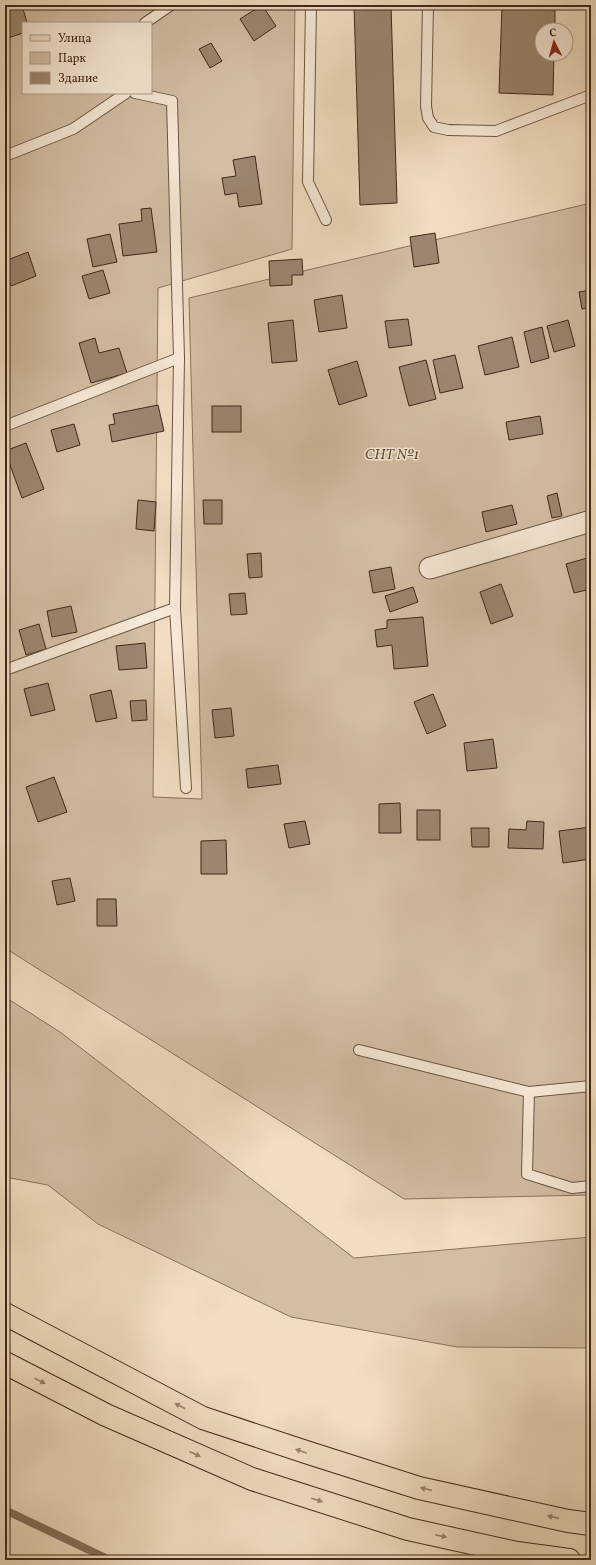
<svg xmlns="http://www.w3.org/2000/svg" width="596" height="1565" font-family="Vollkorn,serif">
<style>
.green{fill:#d3bea4;stroke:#89735e;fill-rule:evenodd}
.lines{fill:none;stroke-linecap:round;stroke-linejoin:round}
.stream{stroke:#856f5c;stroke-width:8}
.building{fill:#9c8670;stroke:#3f2819}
.service-casing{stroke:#6c5543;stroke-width:12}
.minor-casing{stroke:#6c5543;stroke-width:23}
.primary-casing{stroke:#3f2819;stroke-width:24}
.service{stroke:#f6e9d7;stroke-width:10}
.minor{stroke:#f6e9d7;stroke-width:21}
.primary{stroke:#f1ddc1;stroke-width:22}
.oneway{fill:#98826d}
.labels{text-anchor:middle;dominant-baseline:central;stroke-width:3;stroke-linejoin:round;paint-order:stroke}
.park-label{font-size:15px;font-style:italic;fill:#644e3c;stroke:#f6e9d7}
</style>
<rect width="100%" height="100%" fill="#f1ddc1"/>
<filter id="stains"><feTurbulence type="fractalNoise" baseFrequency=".005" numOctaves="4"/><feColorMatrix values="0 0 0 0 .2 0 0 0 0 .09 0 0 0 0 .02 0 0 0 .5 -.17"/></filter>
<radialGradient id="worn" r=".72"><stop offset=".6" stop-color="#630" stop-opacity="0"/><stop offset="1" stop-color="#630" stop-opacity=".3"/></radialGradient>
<g class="green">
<path d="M5,5H295L292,249L158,288L153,797L202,799L189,298L591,203V1195L404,1199L5,948ZM23,23H151V93H23Z"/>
<polygon points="5,997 60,1032 354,1258 591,1237 591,1348 457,1347 291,1317 98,1224 48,1185 5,1177"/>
</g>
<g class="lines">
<polyline class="stream" points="5,1510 110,1560"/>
</g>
<g class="building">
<polygon points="22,5 27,23 23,23 23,33 5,39 5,10"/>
<polygon points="262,5 276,26 254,41 240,19"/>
<polygon points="354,5 391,5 397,203 360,205"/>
<polygon points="502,5 555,5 555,30 542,30 542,54 554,54 553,95 499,93"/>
<polygon points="211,43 222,61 210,68 199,49"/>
<polygon points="255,156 262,204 239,207 237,193 225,195 222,178 236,176 233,160"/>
<polygon points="151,208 157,252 123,256 119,224 142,221 141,209"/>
<polygon points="435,233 439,263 414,267 410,237"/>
<polygon points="110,234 117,262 93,267 87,239"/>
<polygon points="28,252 36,276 11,286 5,270 5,261"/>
<polygon points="302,259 303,275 292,275 292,285 270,286 269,261"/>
<polygon points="103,270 110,293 89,299 82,276"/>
<polygon points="591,290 591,307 582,309 579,292"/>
<polygon points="342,295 347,328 319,332 314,300"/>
<polygon points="408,319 412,345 389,348 385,321"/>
<polygon points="293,320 297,361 272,363 268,323"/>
<polygon points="568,320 575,346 554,352 547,326"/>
<polygon points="542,327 549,358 531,363 524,332"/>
<polygon points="587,330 591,330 591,348 590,348"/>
<polygon points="512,337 519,367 485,375 478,346"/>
<polygon points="95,338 99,353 119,348 127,373 91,383 79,343"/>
<polygon points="455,355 463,388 440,393 433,360"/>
<polygon points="426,360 436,399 409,406 399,367"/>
<polygon points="357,361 367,396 339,405 328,370"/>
<polygon points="158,405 164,431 112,442 109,425 115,424 113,414"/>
<rect x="212" y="406" width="29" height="26"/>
<polygon points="540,416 543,434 509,440 506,422"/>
<polygon points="74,424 80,445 57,452 51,430"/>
<polygon points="26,443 44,489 22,498 5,451"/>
<polygon points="557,493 562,516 552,518 547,496"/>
<polygon points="138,500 156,502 154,531 136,529"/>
<polygon points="203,500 222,500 222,524 204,524"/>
<polygon points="512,505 517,524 486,532 482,512"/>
<polygon points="261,553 262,577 249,578 247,554"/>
<polygon points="591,557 591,589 574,593 566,564"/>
<polygon points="391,567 395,589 373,593 369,571"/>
<polygon points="501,584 513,616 491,624 480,592"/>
<polygon points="413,587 418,602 390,612 385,596"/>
<polygon points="245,593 247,614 231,615 229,594"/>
<polygon points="71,606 77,632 52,637 47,611"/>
<polygon points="423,617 428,666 394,669 392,645 377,647 375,630 387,628 387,620"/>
<polygon points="39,624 46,649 26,655 19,630"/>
<polygon points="145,643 147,668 119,670 116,646"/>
<polygon points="48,683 55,710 31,716 24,689"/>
<polygon points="111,690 117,718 96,722 90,695"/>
<polygon points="433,694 446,726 427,734 414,702"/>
<polygon points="146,700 147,720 132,721 130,701"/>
<polygon points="231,708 234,736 215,738 212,710"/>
<polygon points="493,739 497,768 467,771 464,743"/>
<polygon points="278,765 281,784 248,788 246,769"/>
<polygon points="54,777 67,812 38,822 26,787"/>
<polygon points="400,803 401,833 379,833 379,804"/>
<rect x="417" y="810" width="23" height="30"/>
<polygon points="305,821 310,844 289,848 284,824"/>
<polygon points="527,821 544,822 543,849 508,848 509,829 526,830"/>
<polygon points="591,827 591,859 563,863 559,831"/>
<polygon points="471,828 489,828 489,847 472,847"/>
<polygon points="226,840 227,874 201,874 201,841"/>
<polygon points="70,878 75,901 57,905 52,881"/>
<polygon points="97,899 116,899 117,926 97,926"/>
</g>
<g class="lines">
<g class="service-casing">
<g id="service">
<polyline points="311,5 308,182 326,220"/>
<polyline points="428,5 426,106 428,118 434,127 448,130 496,131 591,95"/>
<polyline points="145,23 171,5"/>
<polyline points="135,93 172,101 179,358 175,608 186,788"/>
<polyline points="5,156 73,129 126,93"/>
<polyline points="5,426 179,358"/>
<polyline points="5,670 175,608"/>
<polyline points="359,1050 529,1092 591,1086"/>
<polyline points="529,1092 527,1174 572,1188 591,1186"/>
</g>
</g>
<g class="minor-casing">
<polyline id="minor" points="430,568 591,521"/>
</g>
<g class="primary-casing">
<g id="primary">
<polyline points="5,1314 203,1418 312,1454 419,1488 568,1521 591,1524"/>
<polyline points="5,1363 106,1415 252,1479 408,1529 517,1553 569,1560"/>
</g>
</g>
<use href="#service" class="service"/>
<use href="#minor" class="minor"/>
<use href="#primary" class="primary"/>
</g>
<defs><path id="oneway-solid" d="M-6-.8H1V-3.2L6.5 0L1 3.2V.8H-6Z"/></defs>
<g class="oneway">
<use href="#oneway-solid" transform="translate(40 1381) rotate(27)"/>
<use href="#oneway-solid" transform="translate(180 1406) rotate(-152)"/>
<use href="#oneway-solid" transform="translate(301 1451) rotate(-161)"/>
<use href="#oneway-solid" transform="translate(195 1454) rotate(24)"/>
<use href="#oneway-solid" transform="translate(426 1489) rotate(-167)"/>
<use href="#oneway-solid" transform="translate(317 1500) rotate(17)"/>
<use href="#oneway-solid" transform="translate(553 1517) rotate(-167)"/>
<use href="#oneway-solid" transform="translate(441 1536) rotate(12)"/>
</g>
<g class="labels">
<g class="park-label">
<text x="392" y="455">СНТ №1</text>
</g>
</g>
<rect width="596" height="1565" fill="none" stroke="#f1ddc1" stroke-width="20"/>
<rect x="6" y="6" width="584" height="1553" fill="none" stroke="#3f2819" stroke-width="2"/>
<rect x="10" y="10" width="576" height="1545" fill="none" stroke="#3f2819"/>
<rect x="22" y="22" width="130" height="72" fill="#f6e9d7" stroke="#ad9c8b"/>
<rect x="30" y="35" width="20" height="6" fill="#f1ddc1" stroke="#ad9c8b"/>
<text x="58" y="42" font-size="12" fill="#3f2819">Улица</text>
<rect x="30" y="52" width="20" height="12" fill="#d3bea4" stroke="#ad9c8b"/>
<text x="58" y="62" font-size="12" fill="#3f2819">Парк</text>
<rect x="30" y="72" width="20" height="12" fill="#9c8670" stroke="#ad9c8b"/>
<text x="58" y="82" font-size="12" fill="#3f2819">Здание</text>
<g transform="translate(554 42) rotate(354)"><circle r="19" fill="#f6e9d7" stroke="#ad9c8b"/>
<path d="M0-3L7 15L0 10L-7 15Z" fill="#8f2418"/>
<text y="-6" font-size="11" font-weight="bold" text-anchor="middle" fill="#3f2819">С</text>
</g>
<rect width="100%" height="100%" filter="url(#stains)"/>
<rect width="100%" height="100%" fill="url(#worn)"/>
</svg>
